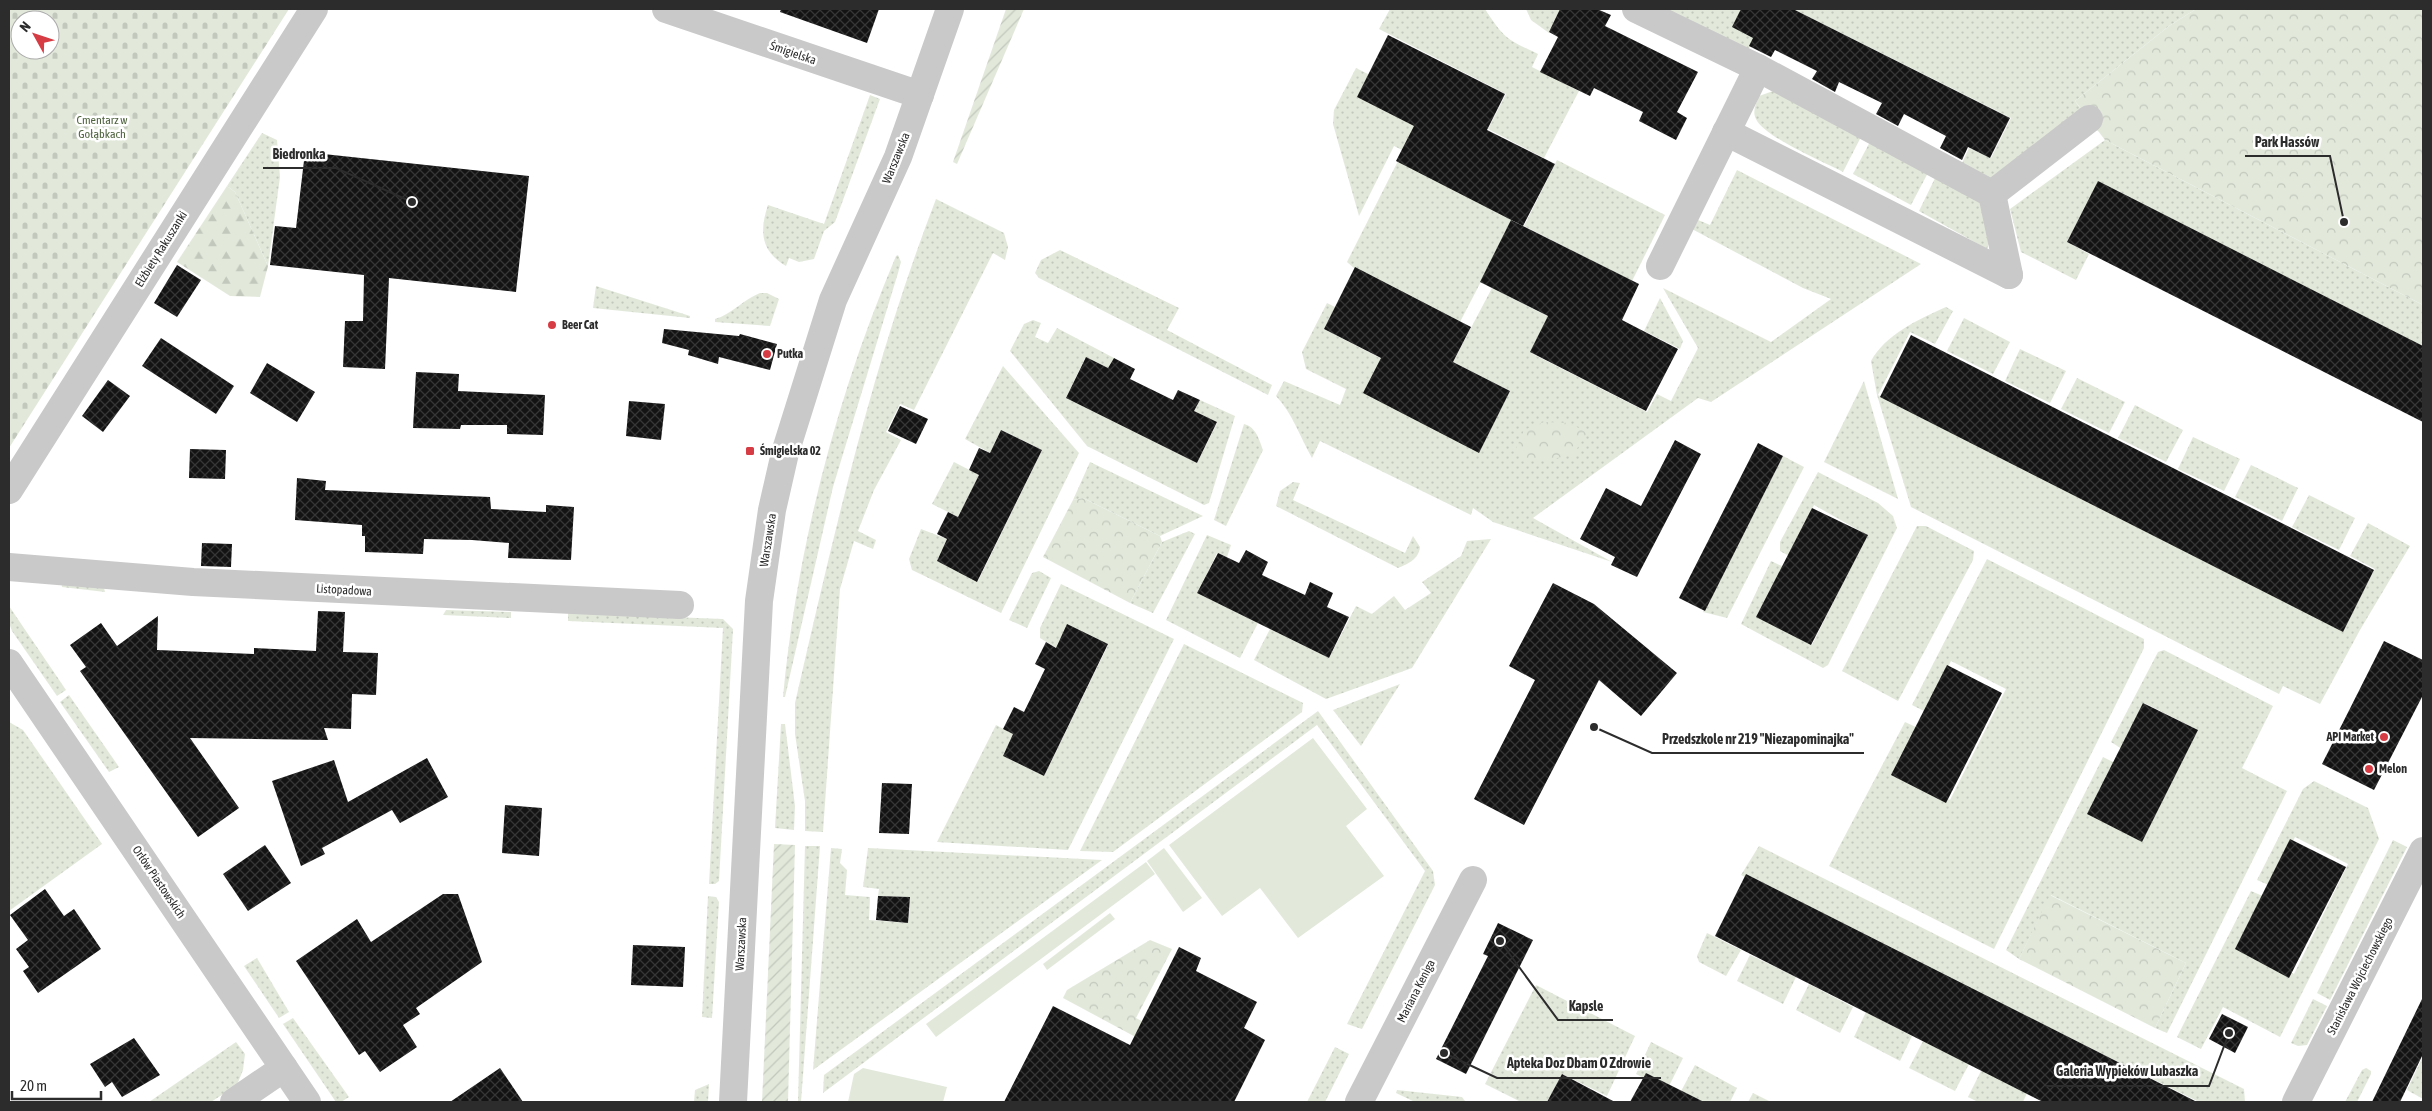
<svg xmlns="http://www.w3.org/2000/svg" width="2432" height="1111" font-family="'Asap Condensed',sans-serif">
<style>
.grass{fill:url(#grass-dots)}
.forest{fill:url(#forest-firs)}
.cemetery{fill:url(#cemetery-stones);fill-rule:evenodd}
.park{fill:url(#park-crowns)}
.garden{fill:url(#garden-furrows)}
.pitch{fill:#e2e9db}
.building{fill:url(#building-cross-hatch)}
.lines{fill:none;stroke-linecap:round;stroke-linejoin:round}
.minor{stroke:#c9c9c9;stroke-width:28}
.tertiary{stroke:#c9c9c9;stroke-width:28}
.poi-dot{fill:#d63c44;stroke:#fff;stroke-width:2}
.labels{text-anchor:middle;dominant-baseline:central;stroke-width:5;stroke-linejoin:round;paint-order:stroke}
.street-label{font-size:12px;fill:#2c2c2c;stroke:#fff}
.park-label{font-size:12px;fill:#4f643e;stroke:#fff}
.poi-label{font-size:12px;font-weight:bold;fill:#2c2c2c;stroke:#fff;text-anchor:start}
.leader{fill:none;stroke:#2c2c2c;stroke-width:2}
.callout-dot{fill:#2c2c2c;stroke:#fff;stroke-width:2}
.callout-label{font-size:14px;text-anchor:middle;font-weight:bold;fill:#2c2c2c;stroke:#fff;stroke-width:5;stroke-linejoin:round;paint-order:stroke}
</style>
<defs>
<pattern id="grass-dots" width="8" height="8" patternUnits="userSpaceOnUse" patternTransform="scale(1.25)"><rect width="8" height="8" fill="#e2e9db"/><path d="M2 2h.1M6 6h.1" fill="none" stroke="#c2c8bc" stroke-width="1.8" stroke-linecap="round"/></pattern>
<pattern id="forest-firs" width="22" height="20" patternUnits="userSpaceOnUse" patternTransform="scale(1.25)"><rect width="22" height="20" fill="#e2e9db"/><path d="M5 1l3.5 6h-7zM16 11l3.5 6h-7z" fill="#c2c8bc"/></pattern>
<pattern id="cemetery-stones" width="16" height="16" patternUnits="userSpaceOnUse" patternTransform="scale(1.25)"><rect width="16" height="16" fill="#e2e9db"/><path d="M2 7V4a2 2 0 0 1 4 0v3zM10 15v-3a2 2 0 0 1 4 0v3z" fill="#c2c8bc"/></pattern>
<pattern id="park-crowns" width="20" height="18" patternUnits="userSpaceOnUse" patternTransform="scale(1.25)"><rect width="20" height="18" fill="#e2e9db"/><path d="M2 6a3 3 0 1 1 6 0M12 15a3 3 0 1 1 6 0" fill="none" stroke="#c2c8bc"/></pattern>
<pattern id="garden-furrows" width="10" height="10" patternUnits="userSpaceOnUse" patternTransform="scale(1.25)"><rect width="10" height="10" fill="#e2e9db"/><path d="M-1 1l2-2M0 10L10 0M9 11l2-2" fill="none" stroke="#c2c8bc"/></pattern>
<pattern id="building-cross-hatch" width="8" height="8" patternUnits="userSpaceOnUse" patternTransform="scale(1.25)"><rect width="8" height="8" fill="#131313"/><path d="M0 0l8 8M0 8l8-8" fill="none" stroke="#363636"/></pattern>
</defs>
<rect width="100%" height="100%" fill="#fff"/>
<g class="grass">
<path d="M1390,9H1485C1504,38 1506,39 1538,54L1532,67L1579,91L1544,158L1488,129L1506,94L1379,29Z"/>
<polygon points="1526,9 1561,9 1549,33 1531,20"/>
<polygon points="1657,9 1742,9 1734,26 1755,37 1748,50"/>
<polygon points="1793,9 2196,9 2169,26 2075,101 2086,116 1992,182 1962,163 1969,148 1991,158 2011,118"/>
<polygon points="1356,68 1370,75 1416,127 1404,151 1394,146 1359,216 1333,124 1334,110"/>
<path d="M1776,90L1863,133L1843,172C1824,162 1764,137 1756,119C1752,111 1756,104 1759,96Z"/>
<path d="M870,95L880,99L835,222L824,231L814,259L799,262L789,258L786,266C761,251 759,232 768,205L824,224Z"/>
<polygon points="262,133 277,140 280,177 268,266 235,192 227,186"/>
<polygon points="1872,138 1930,169 1911,205 1853,174"/>
<polygon points="2105,140 2423,305 2423,347 2098,182 2067,242 2089,254 2076,280 2021,252 2010,209"/>
<polygon points="1557,160 1665,215 1632,281 1524,226"/>
<polygon points="1398,161 1513,220 1460,322 1355,269 1347,262"/>
<path d="M1737,170L1921,264L1711,402L1698,398L1533,518L1612,562L1493,522L1473,508L1471,515L1320,441L1312,458C1300,437 1293,414 1276,396L1284,381L1340,405L1346,389L1306,369L1302,352L1327,303L1335,307L1324,329L1382,359L1479,451L1510,391L1453,362L1492,288L1549,317L1531,353L1647,412L1657,394L1671,401L1698,348L1663,288L1771,342L1831,299L1803,288L1690,228L1691,217L1710,225Z"/>
<polygon points="1938,172 1981,198 1992,235 1987,249 1919,211"/>
<path d="M936,199L1004,233L1008,247L1005,260L993,253L914,410L900,404L886,432L901,440L874,490L858,531L876,540L873,549L854,541L840,589L823,832L805,831V801L795,734V703C834,533 873,362 936,199Z"/>
<polygon points="1060,250 1179,308 1167,330 1272,385 1268,395 1039,278 1035,273 1041,260"/>
<path d="M898,255L901,262L898,273L833,487L785,697H783C797,547 837,395 896,256Z"/>
<polygon points="596,286 690,316 690,318 593,308"/>
<path d="M760,293H767L779,299L770,326L715,322V319C731,315 744,299 760,293Z"/>
<polygon points="1660,298 1683,341 1680,349 1644,331"/>
<path d="M1946,307L1953,311L1935,344L1910,332L1878,395L2342,631L2375,569L2350,556L2368,523L2410,546L2360,630L2320,704L2283,686L2279,694L1911,507L1877,395L1871,361C1886,334 1919,319 1946,307Z"/>
<polygon points="1964,318 2010,342 1993,374 1947,351"/>
<polygon points="1033,320 1041,323 1035,337 1048,343 1057,328 1114,358 1108,368 1085,358 1066,398 1197,463 1217,423 1194,411 1200,400 1235,416 1209,503 1204,505 1087,446 1010,351 1024,324"/>
<polygon points="2020,349 2066,371 2050,403 2005,381"/>
<polygon points="1003,366 1079,453 1001,613 912,570 909,559 921,529 947,539 937,561 978,581 1042,450 1001,430 990,453 965,439"/>
<polygon points="2077,378 2125,402 2109,433 2061,409"/>
<polygon points="1864,381 1898,499 1824,462"/>
<polygon points="2135,405 2183,430 2166,462 2118,438"/>
<path d="M1244,424C1256,427 1259,439 1263,450L1226,526L1214,520Z"/>
<polygon points="2193,437 2240,459 2224,491 2178,469"/>
<polygon points="1783,456 1804,467 1727,618 1703,612"/>
<polygon points="954,462 979,475 958,517 932,504"/>
<polygon points="1090,462 1203,516 1160,536 1083,498 1073,500"/>
<polygon points="2251,465 2298,488 2282,521 2235,497"/>
<polygon points="1818,472 1878,503 1893,516 1897,528 1828,665 1823,668 1741,624 1771,561 1784,567 1759,616 1812,645 1867,535 1814,505 1789,556 1780,551 1780,542"/>
<path d="M1293,482L1300,483L1293,500L1405,553L1413,536L1420,547C1419,559 1408,564 1398,568L1276,506L1280,491Z"/>
<polygon points="2309,495 2355,518 2339,550 2292,527"/>
<polygon points="1917,526 1926,526 1974,551 1973,560 1898,701 1842,671"/>
<polygon points="1189,531 1195,534 1153,613 1130,603 1162,542"/>
<polygon points="1207,535 1231,545 1227,557 1217,553 1198,593 1258,623 1240,658 1166,620"/>
<polygon points="1491,539 1412,668 1326,699 1254,660 1270,629 1329,658 1356,606 1372,614 1394,596 1405,610 1431,593 1422,582 1461,556 1467,541"/>
<polygon points="1987,559 2144,639 2144,648 1994,949 1829,866 1905,722 1918,728 1896,774 1950,800 2006,689 1951,661 1926,712 1912,705"/>
<polygon points="1039,571 1051,578 1027,628 1009,620 1032,573"/>
<polygon points="61,581 104,588 105,592 62,587"/>
<polygon points="1061,584 1174,639 1068,850 937,842 996,725 1013,734 1003,756 1044,776 1108,645 1056,648 1040,638 1040,628"/>
<polygon points="9,606 66,690 57,696 12,631 9,623"/>
<polygon points="446,610 511,612 511,618 443,615"/>
<polygon points="568,613 723,619 733,629 719,881 715,884 709,884 723,628 568,621"/>
<polygon points="1184,644 1303,703 1302,712 1113,852 1080,851"/>
<polygon points="2164,650 2273,706 2242,768 2287,791 2167,1033 2155,1028 2186,963 2051,895 2019,959 2006,950 2103,757 2115,763 2196,729 2144,703 2122,749 2111,742 2158,652"/>
<polygon points="1400,684 1361,746 1333,710"/>
<polygon points="69,695 119,767 109,772 60,702"/>
<polygon points="1318,711 1433,871 1435,885 1362,1029 1347,1024 1425,871 1317,725 823,1093 824,1075"/>
<polygon points="9,722 23,730 102,844 9,911"/>
<polygon points="781,724 785,724 795,806 794,830 775,828"/>
<polygon points="2314,781 2368,808 2379,839 2280,1037 2223,1007 2201,1049 2177,1037 2251,891 2265,897 2241,948 2294,974 2348,864 2295,837 2271,886 2257,880 2303,789"/>
<polygon points="2393,840 2407,847 2330,1000 2317,993"/>
<polygon points="805,846 820,846 801,1102 798,1102"/>
<polygon points="1759,846 2244,1089 2245,1102 2199,1102 1741,875"/>
<polygon points="831,848 842,849 840,863 847,870 845,895 870,897 869,920 908,923 910,897 878,896 879,889 863,887 868,848 1102,860 813,1070"/>
<polygon points="708,896 716,897 719,902 712,1018 702,1017"/>
<polygon points="1707,933 1741,950 1726,976 1699,962 1697,956"/>
<polygon points="1750,955 1796,977 1783,1004 1737,981"/>
<polygon points="257,958 289,1012 279,1018 244,966"/>
<polygon points="1809,984 1853,1007 1840,1033 1796,1010"/>
<polygon points="1536,985 1635,1036 1607,1096 1562,1074 1547,1102 1521,1102 1485,1084"/>
<polygon points="2313,999 2327,1006 2307,1045 2298,1046 2291,1043"/>
<polygon points="1866,1012 1912,1036 1900,1061 1854,1037"/>
<polygon points="293,1018 349,1097 341,1102 336,1102 283,1024"/>
<polygon points="1923,1041 1969,1064 1955,1091 1909,1068"/>
<polygon points="236,1042 245,1054 243,1070 237,1085 211,1102 149,1102"/>
<polygon points="1651,1042 1683,1058 1667,1090 1636,1074"/>
<polygon points="1335,1047 1349,1054 1325,1102 1307,1102"/>
<polygon points="2423,1056 2423,1099 2407,1090"/>
<polygon points="1695,1065 1737,1088 1730,1102 1693,1102 1679,1095"/>
<polygon points="2366,1068 2371,1071 2371,1074 2357,1102 2345,1102 2362,1070"/>
<polygon points="1982,1069 2027,1093 2023,1102 1978,1102 1968,1097"/>
<polygon points="709,1084 708,1102 694,1102 695,1090"/>
<polygon points="1397,1090 1462,1097 1465,1101 1415,1102 1396,1093"/>
<polygon points="1753,1093 1771,1102 1748,1102"/>
</g>
<polygon class="forest" points="227,186 235,192 268,266 260,297 230,296 177,262"/>
<path class="cemetery" d="M9,9H289L9,448ZM20,20H50V50H20Z"/>
<g class="park">
<polygon points="2196,9 2423,9 2423,305 2105,140 2075,101 2169,26"/>
<polygon points="1544,422 1570,423 1587,433 1573,455 1541,461 1527,461 1516,449 1524,430"/>
<polygon points="1083,498 1160,536 1162,542 1130,603 1043,557 1073,500"/>
<polygon points="2050,895 2186,963 2155,1028 2019,959"/>
<polygon points="1150,940 1172,949 1136,1018 1151,1026 1143,1041 1063,998 1067,990"/>
</g>
<g class="garden">
<polygon points="1006,9 1024,9 957,164 953,162"/>
<polygon points="774,844 795,845 788,1102 762,1102"/>
</g>
<g class="pitch">
<polygon points="1313,738 1367,809 1346,826 1384,876 1298,938 1260,888 1222,916 1169,845"/>
<polygon points="1164,848 1202,898 1183,912 1147,861"/>
<polygon points="1146,862 1155,874 936,1037 926,1024"/>
<polygon points="1110,913 1115,919 1047,970 1043,964"/>
<polygon points="863,1068 947,1087 943,1102 848,1102 854,1074"/>
</g>
<g class="building">
<polygon points="781,9 879,9 867,43 780,12"/>
<polygon points="1560,9 1597,9 1611,15 1605,26 1698,72 1677,112 1687,118 1676,140 1639,121 1643,112 1594,88 1590,96 1540,72 1558,37 1549,32"/>
<polygon points="1741,9 1793,9 2010,118 1990,158 1968,147 1962,160 1940,148 1946,136 1904,114 1898,126 1876,114 1882,103 1839,82 1835,92 1812,79 1817,71 1775,50 1771,57 1749,46 1753,38 1732,27"/>
<polygon points="1388,35 1505,94 1487,130 1555,164 1523,226 1396,161 1414,126 1357,97"/>
<polygon points="305,152 529,176 516,292 389,278 385,369 343,367 345,321 363,321 364,275 270,265 275,226 296,228"/>
<polygon points="2098,181 2423,346 2423,422 2067,242"/>
<polygon points="1511,220 1639,284 1622,320 1678,349 1646,411 1530,352 1548,316 1480,282"/>
<polygon points="177,265 201,280 177,317 154,303"/>
<polygon points="1355,267 1471,327 1453,362 1510,391 1479,453 1363,393 1381,358 1324,329"/>
<polygon points="664,329 739,336 740,334 777,344 770,370 719,357 718,364 688,355 689,350 662,343"/>
<polygon points="1911,335 2374,570 2343,632 1880,397"/>
<polygon points="161,338 234,386 216,414 142,366"/>
<polygon points="1086,357 1108,368 1114,358 1135,369 1130,379 1173,400 1178,390 1200,400 1194,411 1217,422 1197,463 1066,398"/>
<polygon points="267,363 315,392 297,422 250,393"/>
<polygon points="416,372 459,374 458,391 545,395 543,435 507,434 507,425 461,425 460,429 413,428"/>
<polygon points="108,380 130,396 103,432 82,416"/>
<polygon points="629,401 665,404 661,440 626,436"/>
<polygon points="900,406 928,419 916,444 888,431"/>
<polygon points="1001,430 1042,450 977,582 937,561 947,539 937,534 948,512 958,517 979,475 969,470 979,448 990,453"/>
<polygon points="1675,440 1701,454 1637,577 1611,565 1615,557 1580,539 1606,488 1641,506"/>
<polygon points="1758,443 1783,456 1705,611 1679,598"/>
<polygon points="190,449 226,450 225,479 189,478"/>
<polygon points="297,478 326,481 325,490 490,497 491,509 546,512 546,505 574,507 571,560 508,558 509,543 472,540 424,539 423,554 365,552 365,536 362,536 362,525 295,520"/>
<polygon points="1812,508 1868,535 1811,645 1756,617"/>
<polygon points="202,543 232,544 231,567 201,566"/>
<polygon points="1246,550 1268,562 1262,575 1305,595 1310,582 1333,593 1327,607 1349,617 1329,658 1197,593 1218,553 1239,563"/>
<polygon points="1553,583 1594,604 1677,673 1641,716 1599,680 1524,825 1474,799 1535,680 1509,666"/>
<polygon points="318,611 345,612 343,652 378,653 376,695 352,694 351,729 324,728 328,740 190,738 239,808 198,837 80,671 86,667 70,645 101,623 117,646 158,616 157,650 254,654 254,648 316,651"/>
<polygon points="1067,624 1108,644 1044,776 1003,756 1013,734 1003,729 1014,707 1024,712 1045,669 1035,664 1046,642 1056,648"/>
<polygon points="2384,641 2423,660 2423,695 2374,790 2322,764"/>
<polygon points="1947,665 2002,693 1946,803 1891,775"/>
<polygon points="2143,703 2198,730 2142,842 2087,814"/>
<polygon points="427,758 448,797 400,823 392,810 322,848 325,854 301,866 272,781 334,760 348,802"/>
<polygon points="882,783 912,784 909,834 879,833"/>
<polygon points="505,805 542,808 539,856 502,853"/>
<polygon points="2290,839 2346,867 2289,978 2235,949"/>
<polygon points="265,845 291,883 248,911 223,874"/>
<polygon points="1746,874 2197,1102 2043,1102 1715,936"/>
<polygon points="45,889 64,916 74,909 101,949 38,993 23,971 29,967 16,949 28,940 10,915"/>
<polygon points="443,894 458,894 482,962 416,1008 420,1014 403,1025 417,1047 380,1072 365,1051 359,1055 296,961 357,919 371,942"/>
<polygon points="878,896 910,897 908,923 876,920"/>
<polygon points="1498,923 1533,940 1466,1074 1436,1059 1488,956 1483,954"/>
<polygon points="633,945 685,947 683,987 631,985"/>
<polygon points="1179,947 1201,958 1196,971 1257,1002 1244,1028 1265,1040 1234,1102 1004,1102 1053,1006 1130,1045"/>
<polygon points="2423,997 2423,1054 2400,1102 2372,1102"/>
<polygon points="2222,1014 2248,1027 2235,1053 2209,1039"/>
<polygon points="134,1038 160,1075 122,1097 112,1082 105,1087 90,1064"/>
<polygon points="500,1068 523,1102 450,1102"/>
<polygon points="1646,1073 1704,1102 1630,1102"/>
<polygon points="1562,1074 1615,1102 1547,1102"/>
</g>
<g class="lines">
<g class="minor">
<polyline points="666,9 920,95"/>
<polyline points="1636,9 1758,68 1992,194 2009,275"/>
<polyline points="1726,132 2009,275"/>
<polyline points="1992,194 2089,119"/>
<polyline points="1660,266 1758,68"/>
<polyline points="9,490 314,9"/>
<polyline points="9,567 193,582 680,605"/>
<polyline points="234,1102 284,1068"/>
<polyline points="1359,1102 1473,880"/>
</g>
<g class="tertiary">
<polyline points="9,663 307,1102"/>
<polyline points="733,1102 759,601 772,510 785,453 833,300 898,157 950,9"/>
<polyline points="2296,1102 2423,851"/>
</g>
</g>
<g class="poi-dot">
<circle cx="552" cy="325" r="5"/>
<circle cx="767" cy="354" r="5"/>
<rect x="745" y="446" width="10" height="10" rx="2.5"/>
<circle cx="2384" cy="737" r="5"/>
<circle cx="2369" cy="769" r="5"/>
</g>
<g class="labels">
<g class="street-label">
<text transform="translate(793 53) rotate(19)">Śmigielska</text>
<text transform="translate(896 158) rotate(-68)">Warszawska</text>
<text transform="translate(161 249) rotate(-58)">Elżbiety Rakuszanki</text>
<text transform="translate(768 540) rotate(-81)">Warszawska</text>
<text transform="translate(344 590) rotate(3)">Listopadowa</text>
<text transform="translate(159 882) rotate(56)">Orłów Piastowskich</text>
<text transform="translate(741 944) rotate(-87)">Warszawska</text>
<text transform="translate(2360 976) rotate(-63)">Stanisława Wojciechowskiego</text>
<text transform="translate(1416 991) rotate(-63)">Mariana Keniga</text>
</g>
<g class="park-label">
<text x="102" y="120">Cmentarz w<tspan x="102" dy="14">Gołąbkach</tspan></text>
</g>
<g class="poi-label">
<text x="562" y="325">Beer Cat</text>
<text x="777" y="354">Putka</text>
<text x="760" y="451">Śmigielska 02</text>
<text x="2374" y="737" text-anchor="end">API Market</text>
<text x="2379" y="769">Melon</text>
</g>
</g>
<path class="leader" d="M2344 222L2330 156H2245M412 202L336 168H263M1594 727L1652 753H1864M1500 941L1558 1020H1613M1444 1053L1497 1078H1661M2229 1033L2209 1086H2046"/>
<g class="callout-dot">
<circle cx="2344" cy="222" r="5"/>
<circle cx="412" cy="202" r="5"/>
<circle cx="1594" cy="727" r="5"/>
<circle cx="1500" cy="941" r="5"/>
<circle cx="1444" cy="1053" r="5"/>
<circle cx="2229" cy="1033" r="5"/>
</g>
<g class="callout-label">
<text x="2287" y="147">Park Hassów</text>
<text x="299" y="159">Biedronka</text>
<text x="1758" y="744">Przedszkole nr 219 "Niezapominajka"</text>
<text x="1586" y="1011">Kapsle</text>
<text x="1579" y="1068">Apteka Doz Dbam O Zdrowie</text>
<text x="2127" y="1076">Galeria Wypieków Lubaszka</text>
</g>
<rect width="2432" height="1111" fill="none" stroke="#2c2c2c" stroke-width="20"/>
<g transform="translate(35 35) rotate(310)"><circle r="24" fill="#ffffff" stroke="#ababab"/>
<path d="M0-4L9 19L0 12L-9 19Z" fill="#d63c44"/>
<text y="-8" font-size="14" font-weight="bold" text-anchor="middle" fill="#2c2c2c">N</text>
</g>
<path d="M12 1091v8h89v-8" fill="none" stroke="#2c2c2c" stroke-width="2.5"/>
<text x="20" y="1091" font-size="15" fill="#2c2c2c" stroke="#ffffff" stroke-width="4" paint-order="stroke">20 m</text>
</svg>
